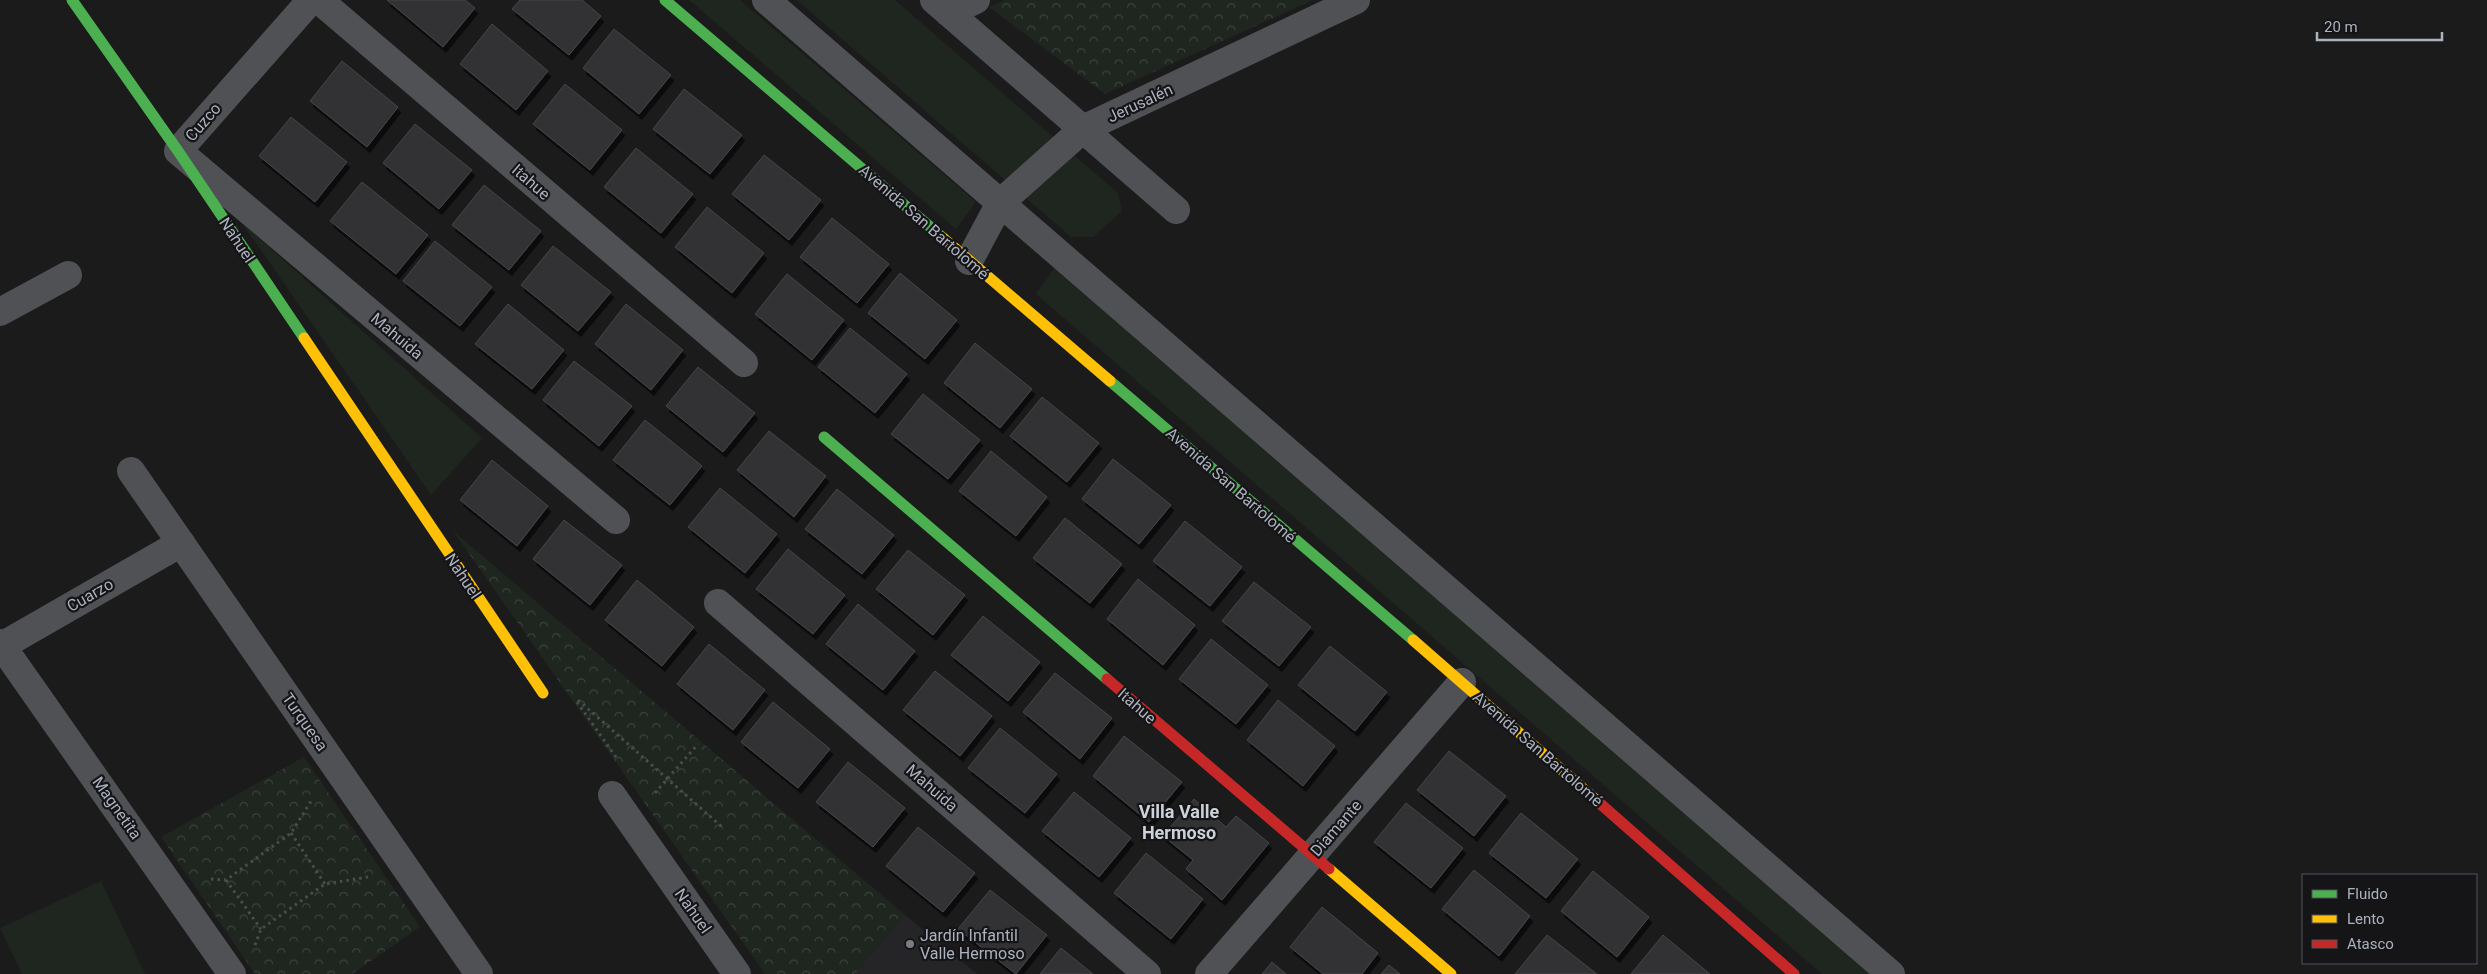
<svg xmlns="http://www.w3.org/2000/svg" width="2487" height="974" font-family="Roboto,sans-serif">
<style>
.built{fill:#252528}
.grass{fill:#1e261f}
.park{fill:url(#park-crowns)}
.building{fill:#333334;stroke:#444548;filter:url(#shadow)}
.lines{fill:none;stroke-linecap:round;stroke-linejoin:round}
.path{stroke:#4b4c4f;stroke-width:3;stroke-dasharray:2.5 4;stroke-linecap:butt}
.street{stroke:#4f5155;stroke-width:28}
.fast{stroke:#4caf50;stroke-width:11}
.slow{stroke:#ffc107;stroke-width:11}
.jam{stroke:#c62828;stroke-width:11}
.poi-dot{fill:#797d85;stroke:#151518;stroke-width:2}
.labels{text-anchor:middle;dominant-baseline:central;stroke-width:4.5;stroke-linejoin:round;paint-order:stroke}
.street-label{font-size:16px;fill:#acb2bd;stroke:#151518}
.poi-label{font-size:16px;fill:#acb2bd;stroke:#151518;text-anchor:start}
.neighbourhood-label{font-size:18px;font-weight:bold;fill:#cdd1d8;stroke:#151518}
</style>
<defs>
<pattern id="park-crowns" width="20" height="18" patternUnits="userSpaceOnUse" patternTransform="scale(1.25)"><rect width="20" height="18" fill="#1e261f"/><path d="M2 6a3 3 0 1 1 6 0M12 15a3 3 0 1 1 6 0" fill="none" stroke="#3c433e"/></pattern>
<filter id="shadow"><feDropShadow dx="3" dy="5.5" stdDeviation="0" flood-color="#0009"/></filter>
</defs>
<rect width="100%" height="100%" fill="#1b1b1c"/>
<polygon class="built" points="904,914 977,974 855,974"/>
<g class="grass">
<polygon points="689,0 740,0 976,202 956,229"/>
<polygon points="797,0 895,0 1118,193 1122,211 1093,237 1071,237"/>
<polygon points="242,223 482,438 431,495"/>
<polygon points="1055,267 1877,974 1822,974 1036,294"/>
<polygon points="101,881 145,974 22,974 0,928"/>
</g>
<g class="park">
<polygon points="1004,0 1313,0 1105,94 989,7"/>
<polygon points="453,531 904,914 855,974 765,974"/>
<polygon points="304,757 420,927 352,974 255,974 161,837"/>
</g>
<g class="building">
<polygon points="387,0 465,0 475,8 443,47"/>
<polygon points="520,0 582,0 601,16 569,55 512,9"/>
<polygon points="492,24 548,71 516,110 460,64"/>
<polygon points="614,29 671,75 639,114 583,68"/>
<polygon points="342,61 398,107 367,147 310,101"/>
<polygon points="565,84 622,130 590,170 533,124"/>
<polygon points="684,89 742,135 710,174 653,129"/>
<polygon points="291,117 347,162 315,202 259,156"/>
<polygon points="415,124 472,170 439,209 383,163"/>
<polygon points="636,148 693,194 661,233 604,187"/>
<polygon points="764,155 821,200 789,240 732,194"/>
<polygon points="362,182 428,235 396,274 330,221"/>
<polygon points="484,185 541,231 509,270 452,225"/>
<polygon points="707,207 764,253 732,293 675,247"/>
<polygon points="832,218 889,264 857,303 800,257"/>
<polygon points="435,241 492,287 460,326 403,281"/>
<polygon points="553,246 611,292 578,331 521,285"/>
<polygon points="900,273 957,320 925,359 868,313"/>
<polygon points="787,274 844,320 812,360 755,314"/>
<polygon points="508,304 564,350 532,389 475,344"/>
<polygon points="626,304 683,350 651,390 595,344"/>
<polygon points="850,328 907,374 875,413 818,367"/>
<polygon points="975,343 1032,389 1000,428 944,383"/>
<polygon points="574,361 632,406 599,446 543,400"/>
<polygon points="698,367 755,413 723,452 666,406"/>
<polygon points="923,394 980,440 948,479 891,434"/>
<polygon points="1042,397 1099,443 1067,482 1010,436"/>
<polygon points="645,420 702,466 670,505 613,460"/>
<polygon points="769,431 826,476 794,517 737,470"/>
<polygon points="991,451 1047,497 1016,536 959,491"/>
<polygon points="1113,459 1171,505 1139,544 1082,499"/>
<polygon points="492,460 548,506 517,546 460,500"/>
<polygon points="720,488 777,534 745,573 688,527"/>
<polygon points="837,489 894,535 862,574 805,529"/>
<polygon points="1065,518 1122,564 1090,603 1033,558"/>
<polygon points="564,520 622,565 590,605 533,559"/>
<polygon points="1185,521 1242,567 1210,606 1153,561"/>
<polygon points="788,549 845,595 813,634 756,589"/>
<polygon points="908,550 965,595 933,635 876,589"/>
<polygon points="1138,579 1195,625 1163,665 1107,619"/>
<polygon points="637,580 694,627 662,666 605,620"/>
<polygon points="1254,582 1311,627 1279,666 1222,621"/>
<polygon points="858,604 915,651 883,690 826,644"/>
<polygon points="983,616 1040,662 1008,701 951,655"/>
<polygon points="1211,639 1268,685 1236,724 1179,679"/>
<polygon points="709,644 765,690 733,730 677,684"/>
<polygon points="1330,646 1387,692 1355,731 1298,685"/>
<polygon points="935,671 992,716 960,756 903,710"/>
<polygon points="1055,673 1112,718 1080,759 1023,712"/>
<polygon points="1278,700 1335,746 1303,786 1247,740"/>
<polygon points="773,702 830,749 798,788 741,742"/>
<polygon points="1000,728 1057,774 1025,813 968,768"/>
<polygon points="1124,736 1182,782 1149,822 1093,776"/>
<polygon points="1449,751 1506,796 1474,836 1417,790"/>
<polygon points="848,762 905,808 873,847 816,802"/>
<polygon points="1074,792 1131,838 1099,877 1042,831"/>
<polygon points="1194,799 1226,827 1236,816 1269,843 1222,900 1186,869 1193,860 1163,836"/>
<polygon points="1406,803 1463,848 1431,888 1374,842"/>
<polygon points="1521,813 1578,859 1546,898 1489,853"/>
<polygon points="918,827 975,873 943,912 886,866"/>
<polygon points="1146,853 1203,899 1171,939 1114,893"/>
<polygon points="1474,870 1530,916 1499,956 1442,909"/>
<polygon points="1593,871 1649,917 1617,957 1561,911"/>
<polygon points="990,890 1047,935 1016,974 958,929"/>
<polygon points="1322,907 1378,953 1362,974 1323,974 1290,947"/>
<polygon points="1547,935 1597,974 1515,974"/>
<polygon points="1663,935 1710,974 1631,974"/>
<polygon points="1061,948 1093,974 1040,974"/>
<polygon points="1272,962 1286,974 1262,974"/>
<polygon points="1389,965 1400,974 1381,974"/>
</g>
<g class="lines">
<g class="path">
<polyline points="578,700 722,827"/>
<polyline points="577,702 618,760"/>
<polyline points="655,793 698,744"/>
<polyline points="291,833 325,884"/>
<polyline points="211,879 226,880 291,833 313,798"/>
<polyline points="226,880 261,929"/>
<polyline points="255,945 261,929 325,884 368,877"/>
</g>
<g class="street">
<polyline points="311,0 178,151 616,520"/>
<polyline points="319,0 744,363"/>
<polyline points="766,0 1891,974"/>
<polyline points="934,0 1176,210"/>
<polyline points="949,13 976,0"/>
<polyline points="969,261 1000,203 1083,129 1356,0"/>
<polyline points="0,312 68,275"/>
<polyline points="131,471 479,974"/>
<polyline points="718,603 1147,974"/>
<polyline points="0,643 232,974"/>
<polyline points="0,647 181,543"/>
<polyline points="612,795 737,974"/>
<polyline points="1209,974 1462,682"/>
</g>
<g class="fast">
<polyline points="72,0 178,151 304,338"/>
<polyline points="665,0 943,238"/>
<polyline points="1110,381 1413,640"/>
<polyline points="824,437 1107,679"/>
</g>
<g class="slow">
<polyline points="943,238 1110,381"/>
<polyline points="304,338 543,693"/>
<polyline points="1413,640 1596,800"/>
<polyline points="1329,869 1451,974"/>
</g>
<g class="jam">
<polyline points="1107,679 1329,869"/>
<polyline points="1596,800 1794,974"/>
</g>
</g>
<circle class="poi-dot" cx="910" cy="944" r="5"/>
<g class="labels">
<g class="street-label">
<text transform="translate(1140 103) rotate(-25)">Jerusalén</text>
<text transform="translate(203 122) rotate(-49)">Cuzco</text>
<text transform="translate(531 182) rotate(41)">Itahue</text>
<text transform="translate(924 222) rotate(41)">Avenida San Bartolomé</text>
<text transform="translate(237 240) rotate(56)">Nahuel</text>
<text transform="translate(397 336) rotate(40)">Mahuida</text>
<text transform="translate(1231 485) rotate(41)">Avenida San Bartolomé</text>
<text transform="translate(463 576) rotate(56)">Nahuel</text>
<text transform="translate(90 595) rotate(-30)">Cuarzo</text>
<text transform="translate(1137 706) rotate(41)">Itahue</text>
<text transform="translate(305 722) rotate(55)">Turquesa</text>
<text transform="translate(1538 749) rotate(41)">Avenida San Bartolomé</text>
<text transform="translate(932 788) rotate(41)">Mahuida</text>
<text transform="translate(117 808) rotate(55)">Magnetita</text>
<text transform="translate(1336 828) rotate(-49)">Diamante</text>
<text transform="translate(693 911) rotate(55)">Nahuel</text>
</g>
<g class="poi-label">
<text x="920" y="935">Jardín Infantil<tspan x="920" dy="18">Valle Hermoso</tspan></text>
</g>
<g class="neighbourhood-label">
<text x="1179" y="811">Villa Valle<tspan x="1179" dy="21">Hermoso</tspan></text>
</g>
</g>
<rect x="2302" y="874" width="175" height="90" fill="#151518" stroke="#51545a"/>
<rect x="2312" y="890" width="25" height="8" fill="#4caf50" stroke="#51545a"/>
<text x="2347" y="899" font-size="15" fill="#acb2bd">Fluido</text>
<rect x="2312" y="915" width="25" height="8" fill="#ffc107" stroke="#51545a"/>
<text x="2347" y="924" font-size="15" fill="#acb2bd">Lento</text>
<rect x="2312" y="940" width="25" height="8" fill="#c62828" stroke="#51545a"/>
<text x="2347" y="949" font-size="15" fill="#acb2bd">Atasco</text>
<path d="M2317 32v8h125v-8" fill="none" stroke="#acb2bd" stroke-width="2.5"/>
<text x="2324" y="32" font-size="15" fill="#acb2bd" stroke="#151518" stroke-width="4" paint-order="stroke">20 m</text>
</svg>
